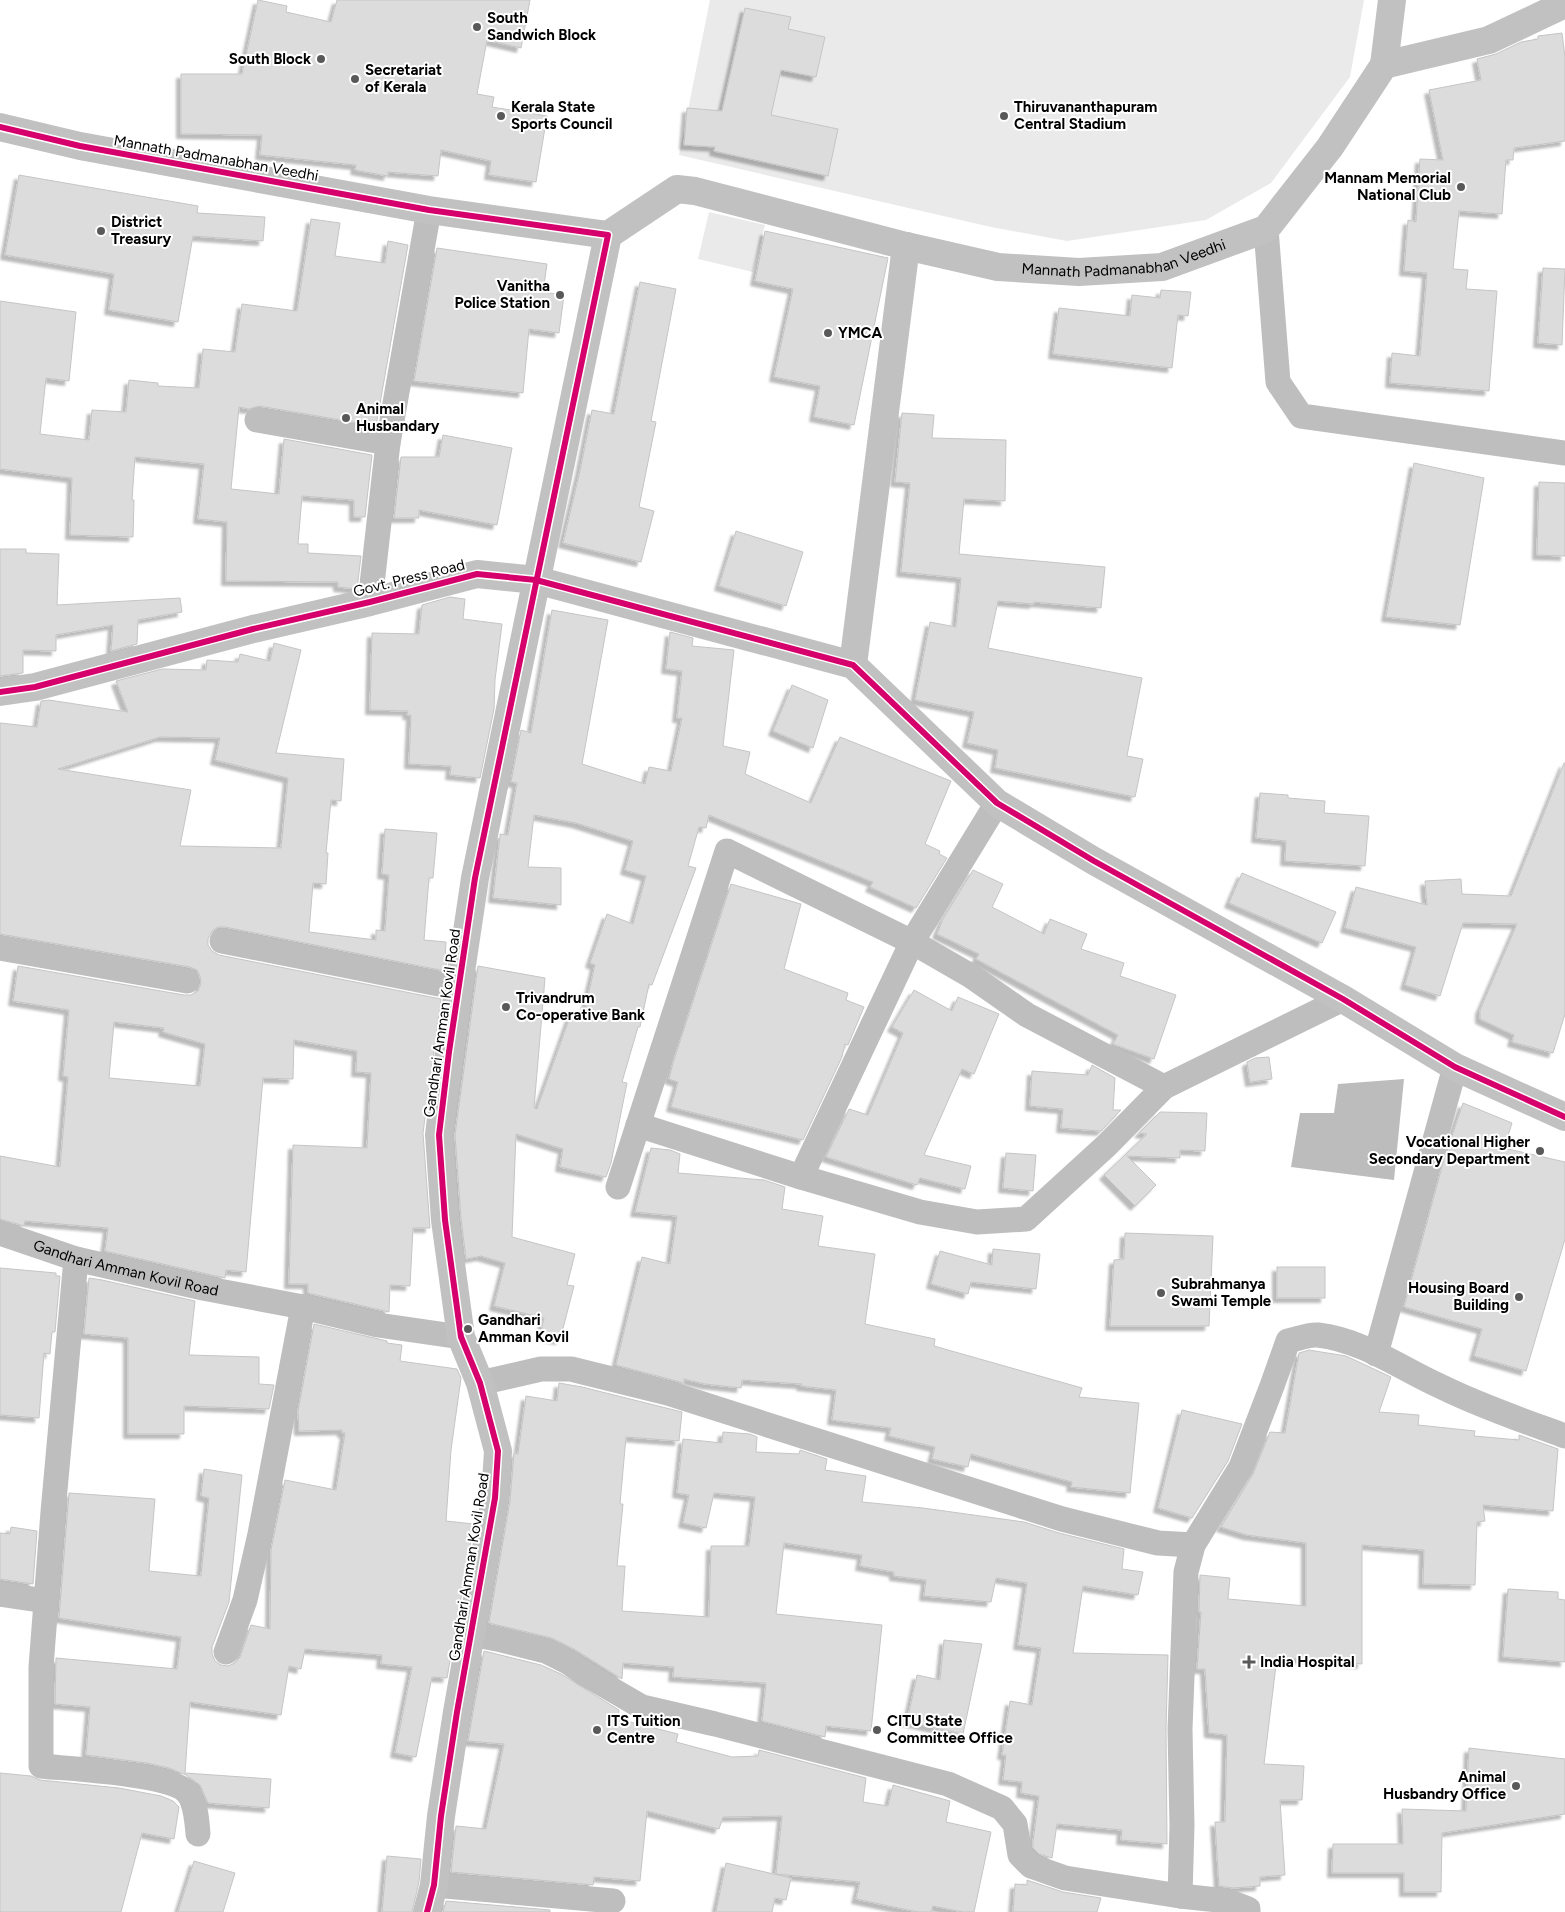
<svg xmlns="http://www.w3.org/2000/svg" width="1565" height="1912" font-family="Figtree,sans-serif">
<style>
.green{fill:#eaeaea}
.water{fill:#bcbcbc}
.building{fill:#dcdcdc;stroke:#c5c5c5;fill-rule:evenodd;filter:url(#shadow)}
.lines{fill:none;stroke-linecap:round;stroke-linejoin:round}
.street{stroke:#bebebe;stroke-width:25}
.secondary{stroke:#c1c1c1;stroke-width:28}
.cycleway-casing{stroke:#fff;stroke-width:9}
.cycleway{stroke:#d6006c;stroke-width:6}
.poi-dot{fill:#595959;stroke:#fff;stroke-width:2}
.labels{text-anchor:middle;dominant-baseline:central;stroke-width:4;stroke-linejoin:round;paint-order:stroke}
.poi-label{font-size:15px;font-weight:bold;fill:#000;stroke:#fff;text-anchor:start}
.street-label{font-size:15px;fill:#000;stroke:#fff}
</style>
<defs>
<filter id="shadow"><feDropShadow dx="-4.5" dy="4.5" stdDeviation="1" flood-color="#0004"/></filter>
</defs>
<rect width="100%" height="100%" fill="#fff"/>
<g class="green">
<polygon points="710,0 1364,0 1350,77 1271,183 1206,220 1067,241 991,227 679,155"/>
<polygon points="709,212 765,225 753,272 698,259"/>
</g>
<polygon class="water" points="1404,1079 1394,1180 1291,1167 1300,1113 1334,1113 1338,1084"/>
<g class="building">
<polygon points="258,0 287,6 286,12 331,22 337,0 530,0 521,48 487,40 477,94 494,97 492,107 547,116 536,182 489,175 491,161 441,150 438,176 388,172 388,176 355,170 356,165 260,155 262,135 181,134 181,74 242,74"/>
<polygon points="745,8 791,17 788,29 825,37 816,77 781,70 771,115 838,129 828,176 714,151 715,147 684,145 687,108 722,111"/>
<polygon points="1562,33 1565,57 1565,141 1514,148 1513,160 1506,160 1502,214 1459,211 1453,269 1468,270 1466,289 1497,291 1489,391 1390,383 1392,353 1420,356 1427,273 1404,271 1408,220 1416,222 1420,159 1443,160 1429,90 1481,80 1477,59 1496,54 1521,42 1538,39 1538,36"/>
<polygon points="19,175 198,206 197,213 265,217 263,241 193,236 178,322 109,310 114,274 5,255"/>
<polygon points="311,219 340,223 335,256 385,263 388,241 408,245 376,426 259,406 249,409 239,407 231,489 279,494 284,439 372,455 365,517 354,517 354,500 302,496 298,544 308,544 308,553 361,556 357,589 338,587 338,582 226,581 227,522 198,519 204,464 135,457 132,500 134,500 133,537 70,535 72,478 0,469 0,301 76,312 69,381 46,378 40,434 89,440 92,410 126,412 129,380 158,383 158,386 199,388 203,349 235,352 242,304 297,311"/>
<polygon points="765,231 888,258 854,425 814,417 820,386 774,377 793,289 755,281"/>
<polygon points="437,248 547,264 543,292 564,295 559,333 529,329 523,393 414,381"/>
<polygon points="1543,268 1565,269 1562,345 1538,343"/>
<polygon points="640,282 676,289 651,421 656,422 639,507 654,511 641,562 563,543 580,471 592,410 614,414"/>
<polygon points="1161,290 1191,292 1188,316 1178,315 1172,368 1053,354 1059,308 1130,316 1132,295 1160,298"/>
<polygon points="902,413 934,415 932,438 1006,440 1005,501 964,499 959,554 1105,567 1101,608 1034,602 1034,604 998,601 988,648 1142,678 1127,756 1143,759 1135,797 995,768 998,750 967,743 974,712 915,700 930,622 956,627 961,578 901,572 910,483 895,482"/>
<polygon points="443,435 512,448 497,525 419,510 419,518 394,518 401,457 439,457"/>
<polygon points="1414,463 1484,478 1460,625 1386,617"/>
<polygon points="1539,482 1565,483 1565,556 1537,555"/>
<polygon points="736,531 803,552 786,606 719,586"/>
<polygon points="0,549 26,549 26,553 59,554 57,605 180,598 182,612 138,620 137,644 111,651 113,625 56,635 56,651 23,650 23,673 0,676"/>
<polygon points="450,597 465,599 463,619 502,624 495,680 494,709 480,778 450,775 451,766 409,764 411,715 407,715 408,711 370,710 372,633 419,634 422,605"/>
<polygon points="552,610 608,620 582,764 645,784 649,767 671,771 682,718 677,718 682,671 666,669 670,632 693,638 692,646 734,650 723,746 750,752 745,774 811,803 840,737 951,781 925,844 940,851 939,854 947,858 916,908 870,887 873,882 709,815 706,828 699,827 688,866 696,868 652,985 649,984 640,1027 638,1027 622,1082 627,1083 611,1163 606,1177 560,1167 563,1149 516,1134 512,1237 575,1254 567,1285 574,1286 560,1340 540,1336 544,1318 494,1306 505,1263 481,1256 466,1259 461,1218 455,1135 478,966 545,978 534,1108 537,1109 571,1014 583,1018 595,965 590,963 607,914 633,924 646,876 625,870 633,841 576,823 534,815 528,867 561,868 561,905 493,898 500,836 500,834 508,835 517,783 511,782 521,730 531,733"/>
<path d="M274,643L301,650L276,753L344,759L341,801L331,800L326,853H328L326,884L313,883L309,932L376,940V930L385,931L389,875L382,874L385,829L437,833L433,878H429L424,940L446,942L445,960H447L445,971L225,927H218L212,931L208,939V945L212,951L219,955L441,999L423,1133L430,1228H413L410,1286L390,1285L389,1312L308,1293V1284H289L293,1145L367,1148L371,1073L356,1072L357,1051L294,1040L293,1079L263,1078L246,1272L226,1270L225,1278L105,1251L108,1228L25,1221L24,1226L0,1219V1156L60,1167L68,1077L63,1076L69,1010L13,1001L18,966L184,995H191L198,991L201,983L200,976L197,970L190,967L0,934V723L37,727L41,701L49,700L128,712L116,681L162,669L206,670L207,660L238,662L240,654L270,661ZM160,737L220,738L215,760L288,778L281,848L180,846L191,790L58,769ZM114,1022L164,1028L163,1032L205,1044L200,1086L109,1078Z"/>
<polygon points="792,685 828,700 813,748 773,731"/>
<polygon points="1564,763 1565,763 1565,1014 1553,1053 1512,1042 1514,1035 1480,1019 1480,1010 1517,924 1463,923 1440,996 1405,985 1416,947 1345,928 1356,887 1427,905 1425,881 1461,879 1462,894 1511,896"/>
<polygon points="1260,793 1288,795 1288,798 1325,801 1324,813 1369,816 1365,866 1285,861 1286,841 1256,838"/>
<polygon points="973,870 1003,884 992,907 1044,934 1050,919 1087,934 1081,949 1124,963 1120,976 1176,995 1154,1059 1113,1044 1118,1035 976,959 979,954 937,934 943,919"/>
<polygon points="1242,873 1336,912 1322,943 1229,903"/>
<polygon points="731,884 801,904 784,969 848,993 846,1000 864,1007 848,1045 845,1044 842,1057 803,1140 671,1107 678,1082 669,1079 673,1063"/>
<polygon points="914,990 952,1011 958,997 999,1014 974,1074 962,1069 924,1155 971,1166 965,1189 920,1178 917,1185 826,1157 849,1109 868,1115 903,1033 892,1027"/>
<polygon points="1269,1057 1272,1079 1250,1082 1247,1062 1255,1058"/>
<polygon points="1092,1065 1115,1078 1113,1110 1121,1110 1101,1131 1061,1128 1063,1109 1030,1106 1032,1071 1088,1075"/>
<polygon points="1463,1103 1512,1123 1504,1148 1565,1162 1565,1239 1526,1371 1474,1356 1482,1329 1404,1307 1443,1163"/>
<polygon points="1160,1112 1207,1113 1205,1151 1180,1150 1180,1158 1127,1156 1156,1185 1135,1206 1104,1175 1147,1134 1139,1133"/>
<polygon points="651,1148 670,1150 680,1154 678,1173 764,1180 785,1187 782,1209 823,1216 818,1246 875,1254 865,1324 935,1339 934,1346 1082,1388 1079,1397 1139,1403 1130,1493 1071,1487 1072,1482 971,1454 968,1467 932,1459 935,1447 889,1436 891,1428 832,1420 836,1390 801,1386 802,1384 742,1380 741,1388 705,1384 684,1379 684,1383 616,1365 642,1257 670,1264 677,1216 635,1212"/>
<polygon points="1006,1153 1036,1155 1033,1191 1003,1188"/>
<polygon points="1125,1233 1213,1236 1209,1326 1110,1326 1114,1260 1124,1259"/>
<polygon points="993,1249 1040,1254 1036,1289 971,1282 968,1294 931,1284 940,1251 992,1265"/>
<rect x="1277" y="1267" width="48" height="31"/>
<polygon points="0,1268 56,1273 56,1276 60,1276 55,1332 52,1332 50,1354 44,1353 39,1418 0,1415"/>
<polygon points="89,1278 102,1280 195,1301 189,1355 259,1357 259,1384 274,1385 269,1409 184,1406 184,1434 128,1434 128,1338 84,1334"/>
<polygon points="314,1324 387,1341 387,1343 402,1345 400,1361 457,1369 461,1378 451,1450 446,1521 474,1524 447,1678 432,1677 416,1757 395,1753 412,1667 381,1664 382,1655 305,1649 301,1669 289,1666 281,1715 190,1702 185,1773 271,1779 269,1808 208,1803 200,1785 186,1775 169,1768 147,1763 86,1755 90,1707 55,1704 56,1658 177,1669 181,1637 59,1618 69,1493 155,1499 149,1571 201,1576 209,1498 201,1496 204,1469 242,1475 229,1602 212,1647 212,1654 215,1661 221,1665 228,1666 235,1663 240,1657 251,1625 270,1629 271,1550 285,1480 336,1490 345,1433 342,1433 342,1430 299,1431 298,1411"/>
<polygon points="1309,1350 1346,1356 1391,1377 1379,1412 1419,1415 1418,1425 1475,1431 1474,1436 1519,1440 1519,1435 1558,1449 1553,1511 1483,1505 1485,1521 1477,1522 1475,1585 1423,1584 1424,1550 1362,1545 1362,1664 1277,1657 1264,1764 1304,1766 1302,1800 1280,1800 1285,1875 1260,1877 1260,1886 1233,1888 1219,1886 1215,1822 1225,1822 1227,1735 1209,1733 1205,1669 1197,1669 1201,1612 1199,1612 1200,1575 1230,1578 1228,1599 1306,1606 1306,1543 1247,1535 1221,1527 1253,1474 1270,1432 1285,1433 1299,1353"/>
<polygon points="559,1383 582,1387 682,1412 679,1441 626,1437 620,1504 623,1504 617,1566 625,1566 622,1611 709,1617 711,1546 749,1546 755,1497 714,1493 706,1528 683,1523 689,1495 677,1493 683,1439 722,1443 723,1432 750,1434 757,1437 756,1452 799,1454 800,1450 827,1459 825,1470 866,1476 862,1502 923,1508 1024,1522 1059,1533 1124,1549 1122,1569 1143,1572 1138,1595 1083,1586 1073,1653 1168,1655 1166,1729 1167,1844 1121,1840 1122,1830 1057,1824 1052,1858 1039,1854 1033,1848 1033,1842 1039,1796 1021,1793 1022,1782 1003,1780 1006,1755 1002,1755 1010,1701 1032,1705 1041,1648 1018,1645 1027,1583 996,1578 991,1602 924,1596 926,1580 894,1576 894,1572 860,1566 862,1555 784,1543 776,1614 882,1625 871,1731 826,1726 825,1737 762,1721 766,1683 673,1677 674,1667 623,1663 622,1679 574,1649 552,1638 489,1623 510,1501 514,1453 518,1454 526,1396 557,1401"/>
<polygon points="1182,1410 1242,1424 1228,1461 1192,1518 1158,1508"/>
<polygon points="11,1527 37,1531 33,1584 0,1579 0,1533 10,1534"/>
<polygon points="1508,1589 1558,1592 1558,1599 1565,1600 1565,1662 1503,1657"/>
<polygon points="944,1640 982,1644 963,1734 907,1722 917,1675 940,1680"/>
<polygon points="484,1651 541,1665 561,1674 619,1710 618,1719 678,1734 676,1742 732,1757 758,1756 759,1750 866,1778 863,1802 888,1806 893,1785 950,1801 946,1822 991,1832 974,1912 963,1912 933,1906 931,1912 918,1912 856,1899 860,1882 776,1874 782,1816 723,1817 719,1829 647,1811 640,1881 594,1877 593,1885 451,1872 456,1826 486,1829 504,1744 468,1741"/>
<polygon points="1469,1748 1565,1759 1565,1814 1442,1833 1441,1892 1404,1892 1404,1873 1332,1873 1333,1844 1403,1844 1402,1809 1466,1811"/>
<polygon points="0,1773 31,1776 40,1780 119,1788 161,1796 173,1801 179,1807 174,1839 142,1833 121,1912 0,1912"/>
<polygon points="387,1856 421,1859 419,1882 412,1912 382,1912"/>
<polygon points="194,1861 235,1873 223,1912 178,1912"/>
<polygon points="726,1863 791,1878 786,1900 775,1898 772,1912 716,1912"/>
<polygon points="1027,1880 1063,1892 1101,1898 1097,1912 1013,1912 1015,1884 1027,1885"/>
<polygon points="446,1901 550,1910 550,1912 443,1912"/>
</g>
<g class="lines">
<g class="street">
<polyline points="1266,229 1278,382 1301,416 1565,453"/>
<polyline points="257,420 388,443 370,602"/>
<polyline points="388,443 429,210"/>
<polyline points="222,941 459,988"/>
<polyline points="0,948 187,981"/>
<polyline points="638,1125 801,1177 920,1212 977,1222 1026,1219 1107,1145 1164,1087 1343,999"/>
<polyline points="801,1177 912,942 997,803"/>
<polyline points="618,1187 727,851 912,942 971,976 1027,1015 1164,1087"/>
<path id="s1" d="M0,1233L76,1259L203,1288L303,1307L378,1325L461,1337"/>
<path d="M76,1259L53,1512L41,1667V1766C69,1769 177,1773 190,1796C196,1807 197,1821 198,1834"/>
<polyline points="1376,1354 1455,1067"/>
<path d="M480,1383L541,1369H571L668,1393L1062,1519L1158,1543L1193,1545L1241,1467L1272,1386L1288,1341C1297,1339 1309,1334 1318,1335C1363,1340 1403,1370 1444,1388C1483,1407 1524,1421 1565,1436"/>
<polyline points="0,1594 46,1601"/>
<polyline points="471,1634 502,1640 546,1651 568,1662 585,1674 642,1707 715,1724 948,1784 1002,1808 1015,1824 1020,1855 1031,1866 1065,1878 1180,1896 1227,1901 1248,1909 1248,1912"/>
<polyline points="226,1652 245,1600 260,1534 303,1307"/>
<polyline points="434,1885 613,1901"/>
<polyline points="1180,1896 1182,1826 1180,1729 1186,1572 1193,1545"/>
</g>
<g class="secondary">
<polyline points="1384,65 1392,0"/>
<polyline points="0,127 80,146 429,210 608,235 475,878 449,1052 439,1135 445,1220 461,1337 480,1383 498,1451 495,1498 457,1712 441,1816 434,1885 427,1912"/>
<path id="s2" d="M608,235L677,189L695,191L906,246L998,267L1079,272L1162,267L1266,229L1330,147L1384,65L1489,40L1565,4"/>
<polyline points="853,665 906,246"/>
<polyline points="0,692 35,687 253,629 370,602 477,574 536,580 853,665 997,803 1094,861 1343,999 1455,1067 1565,1117"/>
</g>
<g class="cycleway-casing">
<g id="cycleway">
<polyline points="0,127 80,146 429,210 608,235 475,878 449,1052 439,1135 445,1220 461,1337 480,1383 498,1451 495,1498 457,1712 441,1816 434,1885 427,1912"/>
<polyline points="0,692 35,687 253,629 370,602 477,574 536,580 853,665 997,803 1094,861 1343,999 1455,1067 1565,1117"/>
</g>
</g>
<use href="#cycleway" class="cycleway"/>
</g>
<g class="poi-dot">
<circle cx="477" cy="27" r="5"/>
<circle cx="321" cy="59" r="5"/>
<circle cx="355" cy="79" r="5"/>
<circle cx="501" cy="116" r="5"/>
<circle cx="1004" cy="116" r="5"/>
<circle cx="1461" cy="187" r="5"/>
<circle cx="101" cy="231" r="5"/>
<circle cx="560" cy="295" r="5"/>
<circle cx="828" cy="333" r="5"/>
<circle cx="346" cy="418" r="5"/>
<circle cx="506" cy="1007" r="5"/>
<circle cx="1540" cy="1151" r="5"/>
<circle cx="1161" cy="1293" r="5"/>
<circle cx="1519" cy="1297" r="5"/>
<circle cx="468" cy="1329" r="5"/>
<path d="M1246.5 1654.5h5v5h5v5h-5v5h-5v-5h-5v-5h5z"/>
<circle cx="597" cy="1730" r="5"/>
<circle cx="877" cy="1730" r="5"/>
<circle cx="1516" cy="1786" r="5"/>
</g>
<g class="labels">
<g class="poi-label">
<text x="487" y="18">South<tspan x="487" dy="17">Sandwich Block</tspan></text>
<text x="311" y="59" text-anchor="end">South Block</text>
<text x="365" y="70">Secretariat<tspan x="365" dy="17">of Kerala</tspan></text>
<text x="511" y="107">Kerala State<tspan x="511" dy="17">Sports Council</tspan></text>
<text x="1014" y="107">Thiruvananthapuram<tspan x="1014" dy="17">Central Stadium</tspan></text>
<text x="1451" y="178" text-anchor="end">Mannam Memorial<tspan x="1451" dy="17">National Club</tspan></text>
<text x="111" y="222">District<tspan x="111" dy="17">Treasury</tspan></text>
<text x="550" y="286" text-anchor="end">Vanitha<tspan x="550" dy="17">Police Station</tspan></text>
<text x="838" y="333">YMCA</text>
<text x="356" y="409">Animal<tspan x="356" dy="17">Husbandary</tspan></text>
<text x="516" y="998">Trivandrum<tspan x="516" dy="17">Co-operative Bank</tspan></text>
<text x="1530" y="1142" text-anchor="end">Vocational Higher<tspan x="1530" dy="17">Secondary Department</tspan></text>
<text x="1171" y="1284">Subrahmanya<tspan x="1171" dy="17">Swami Temple</tspan></text>
<text x="1509" y="1288" text-anchor="end">Housing Board<tspan x="1509" dy="17">Building</tspan></text>
<text x="478" y="1320">Gandhari<tspan x="478" dy="17">Amman Kovil</tspan></text>
<text x="1260" y="1662">India Hospital</text>
<text x="607" y="1721">ITS Tuition<tspan x="607" dy="17">Centre</tspan></text>
<text x="887" y="1721">CITU State<tspan x="887" dy="17">Committee Office</tspan></text>
<text x="1506" y="1777" text-anchor="end">Animal<tspan x="1506" dy="17">Husbandry Office</tspan></text>
</g>
<g class="street-label">
<text transform="translate(216 158) rotate(10)">Mannath Padmanabhan Veedhi</text>
<text stroke="none"><textPath href="#s2" startOffset="541">Mannath Padmanabhan Veedhi</textPath></text>
<text transform="translate(409 578) rotate(-14)">Govt. Press Road</text>
<text transform="translate(442 1023) rotate(-82)">Gandhari Amman Kovil Road</text>
<text stroke="none"><textPath href="#s1" startOffset="131">Gandhari Amman Kovil Road</textPath></text>
<text transform="translate(469 1567) rotate(-81)">Gandhari Amman Kovil Road</text>
</g>
</g>
</svg>
